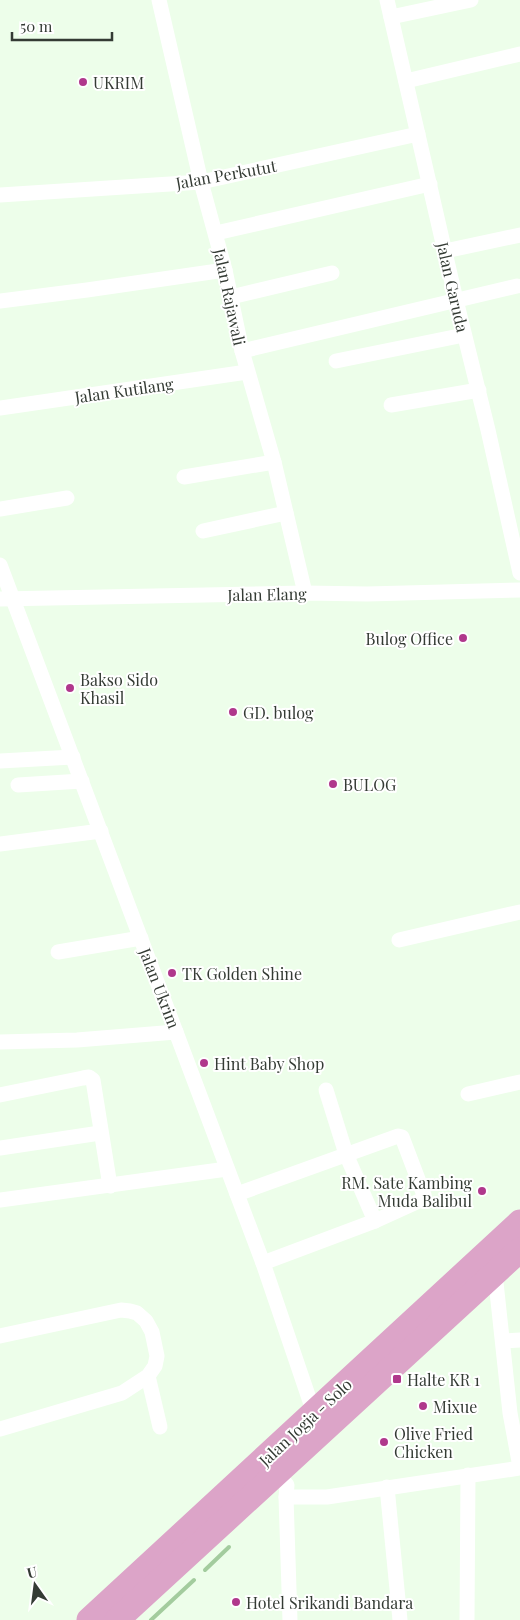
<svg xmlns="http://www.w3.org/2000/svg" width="520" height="1620" font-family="'Playfair Display',serif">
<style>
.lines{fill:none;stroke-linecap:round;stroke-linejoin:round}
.stream{stroke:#a3cc9e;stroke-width:4}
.minor{stroke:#fff;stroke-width:15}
.trunk{stroke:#dca4c8;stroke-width:25}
.poi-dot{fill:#b0388c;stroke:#fff;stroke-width:2}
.labels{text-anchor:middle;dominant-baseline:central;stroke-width:4;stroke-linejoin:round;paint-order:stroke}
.poi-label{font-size:16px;fill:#343b34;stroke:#fff;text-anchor:start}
.street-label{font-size:16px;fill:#343b34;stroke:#fff}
</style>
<rect width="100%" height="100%" fill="#edfeea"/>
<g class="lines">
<g class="stream">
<polyline points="205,1570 229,1547"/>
<polyline points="151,1620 194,1580"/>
</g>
<g class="minor">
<polyline points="159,0 201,182 225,270 242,351 274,462 305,593"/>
<polyline points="387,0 456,300 488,430 520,573"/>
<polyline points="391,17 471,0"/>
<polyline points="406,81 520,54"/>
<polyline points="0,195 201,182 418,134"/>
<polyline points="216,233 430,184"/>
<polyline points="445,251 520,235"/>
<polyline points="231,297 332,273"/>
<polyline points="0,301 87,290 225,270"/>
<polyline points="242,351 517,286"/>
<polyline points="336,361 464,335"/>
<polyline points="391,405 479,390"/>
<polyline points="0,408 247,372"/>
<polyline points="184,477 274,462"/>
<polyline points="0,509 67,498"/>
<polyline points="203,531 286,513"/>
<polyline points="0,565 263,1263 314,1413"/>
<polyline points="0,599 305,593 367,594 520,590"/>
<polyline points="0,761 73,757"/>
<polyline points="18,785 82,781"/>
<polyline points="0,844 101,831"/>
<polyline points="399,940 520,912"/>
<polyline points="58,952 141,938"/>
<polyline points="0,1042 77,1040 176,1032"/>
<polyline points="326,1090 346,1154 375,1221"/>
<polyline points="468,1094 520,1082"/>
<polyline points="0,1095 83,1078 89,1077 93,1080 110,1186"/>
<polyline points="0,1148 100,1133"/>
<polyline points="237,1194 398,1136 402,1137 424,1195 423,1199 419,1201 375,1221 263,1263"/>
<polyline points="0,1200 227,1169"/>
<polyline points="495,1273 510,1413 520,1467"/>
<polyline points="0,1336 121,1310 130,1311 137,1313 146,1321 152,1332 157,1356 155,1366 148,1376 122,1393 0,1429"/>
<polyline points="503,1341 520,1340"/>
<polyline points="148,1376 160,1427"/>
<polyline points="277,1473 287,1485 286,1497 327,1497 520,1468"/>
<polyline points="387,1487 400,1620"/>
<polyline points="286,1497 290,1620"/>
<polyline points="467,1620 468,1475"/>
</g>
<g class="trunk">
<polyline points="89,1620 520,1222"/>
<polyline points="117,1620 520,1250"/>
</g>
</g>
<g class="poi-dot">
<circle cx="83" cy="82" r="5"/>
<circle cx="463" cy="638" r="5"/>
<circle cx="70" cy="688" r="5"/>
<circle cx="233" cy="712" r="5"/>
<circle cx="333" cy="784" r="5"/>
<circle cx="172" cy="973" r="5"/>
<circle cx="204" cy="1063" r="5"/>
<circle cx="482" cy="1191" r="5"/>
<rect x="392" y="1374" width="10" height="10" rx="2.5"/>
<circle cx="423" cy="1406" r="5"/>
<circle cx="384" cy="1442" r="5"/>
<circle cx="236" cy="1602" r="5"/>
</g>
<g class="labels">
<g class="poi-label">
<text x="93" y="82">UKRIM</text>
<text x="453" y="638" text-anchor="end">Bulog Office</text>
<text x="80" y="679">Bakso Sido<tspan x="80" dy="18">Khasil</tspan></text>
<text x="243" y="712">GD. bulog</text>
<text x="343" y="784">BULOG</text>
<text x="182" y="973">TK Golden Shine</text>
<text x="214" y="1063">Hint Baby Shop</text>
<text x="472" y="1182" text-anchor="end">RM. Sate Kambing<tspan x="472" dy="18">Muda Balibul</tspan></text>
<text x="407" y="1379">Halte KR 1</text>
<text x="433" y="1406">Mixue</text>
<text x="394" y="1433">Olive Fried<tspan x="394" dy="18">Chicken</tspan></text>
<text x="246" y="1602">Hotel Srikandi Bandara</text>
</g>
<g class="street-label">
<text transform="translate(226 174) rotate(-10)">Jalan Perkutut</text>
<text transform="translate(453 287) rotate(77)">Jalan Garuda</text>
<text transform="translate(230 297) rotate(78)">Jalan Rajawali</text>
<text transform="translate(124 390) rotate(-8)">Jalan Kutilang</text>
<text transform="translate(267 594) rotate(-1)">Jalan Elang</text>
<text transform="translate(160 988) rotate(69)">Jalan Ukrim</text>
<text transform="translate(305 1422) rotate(-43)">Jalan Jogja - Solo</text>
</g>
</g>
<g transform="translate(35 1585) rotate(346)" stroke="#ffffff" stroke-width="4" paint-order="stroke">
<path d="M0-4L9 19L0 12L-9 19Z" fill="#343b34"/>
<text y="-8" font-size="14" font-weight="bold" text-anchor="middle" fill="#343b34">U</text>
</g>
<path d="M12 32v8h100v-8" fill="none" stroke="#343b34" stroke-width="2.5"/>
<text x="20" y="32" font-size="15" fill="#343b34" stroke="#ffffff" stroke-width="4" paint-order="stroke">50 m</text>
</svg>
